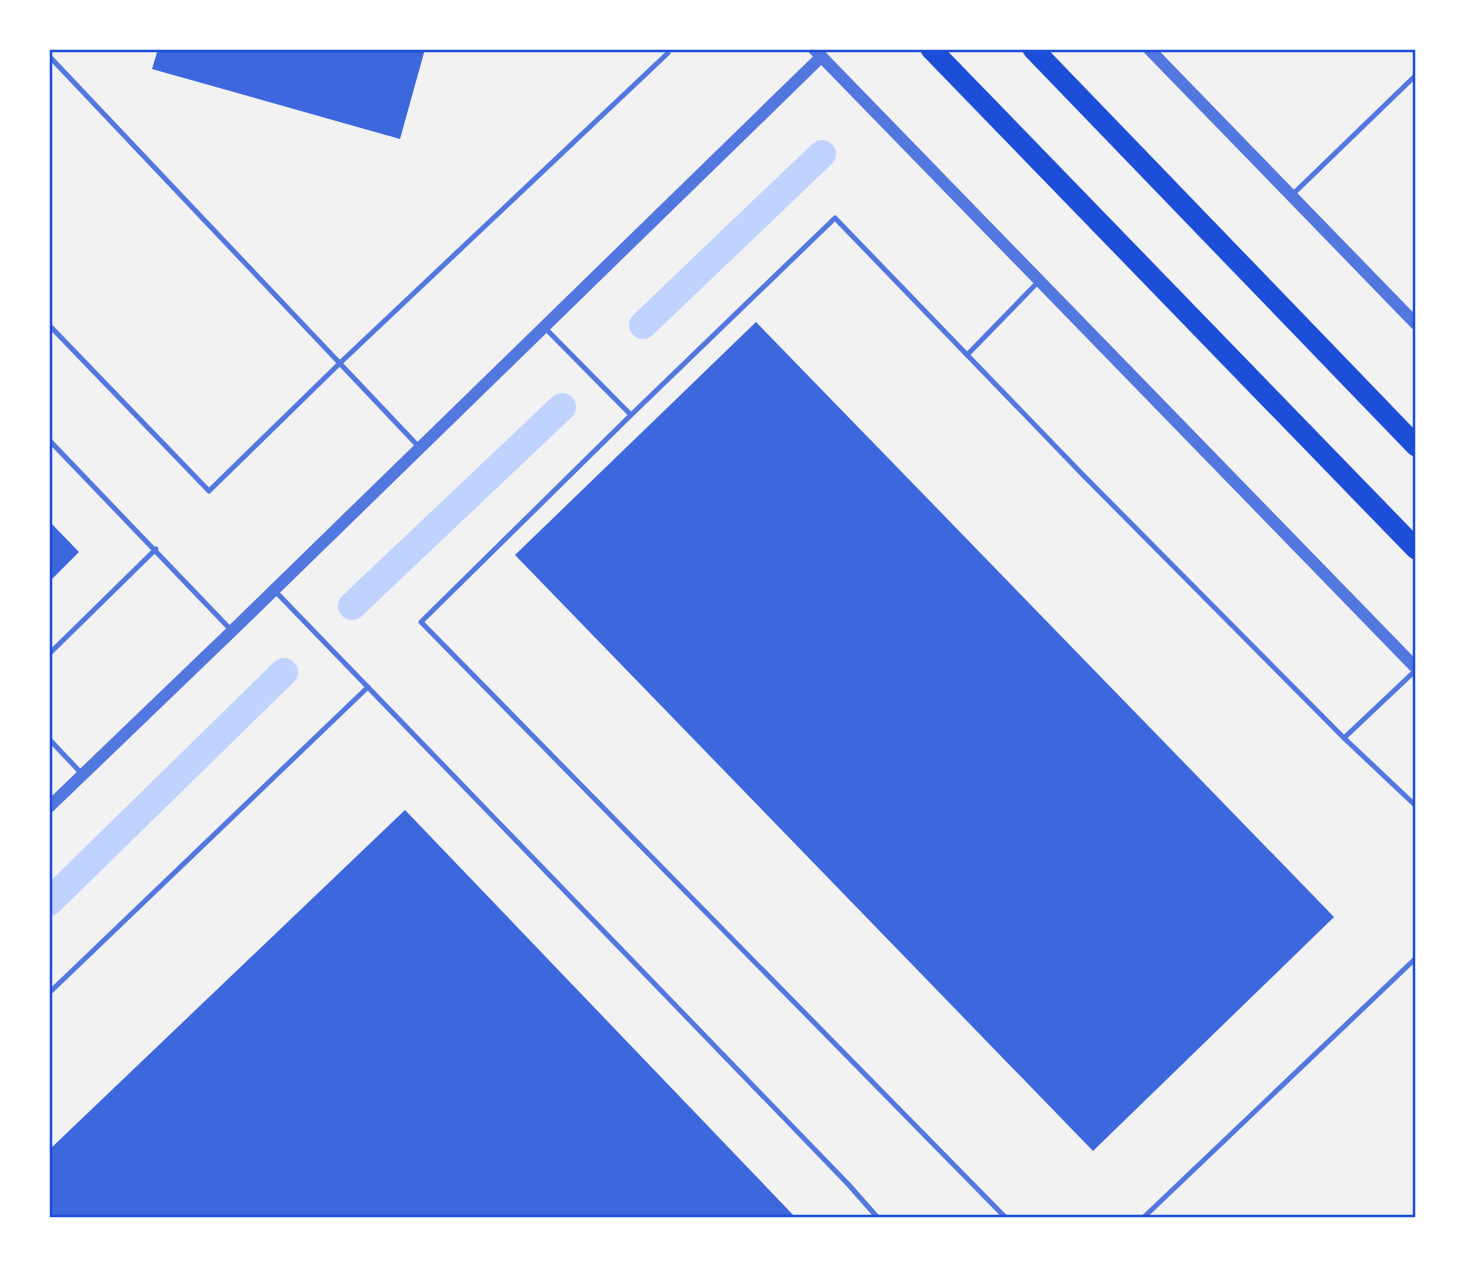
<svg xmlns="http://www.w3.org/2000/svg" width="1465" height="1267" font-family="Manrope,sans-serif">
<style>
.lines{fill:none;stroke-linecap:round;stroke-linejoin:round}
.canal{stroke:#bfd3fe;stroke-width:28}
.building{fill:#3d67dc}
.service{stroke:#5277de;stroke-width:5}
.tertiary{stroke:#5277de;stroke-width:12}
.motorway{stroke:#1d4ed8;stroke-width:21}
.neatline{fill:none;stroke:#1d4ed8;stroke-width:2.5}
</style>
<rect width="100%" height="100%" fill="#f2f2f2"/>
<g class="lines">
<g class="canal">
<polyline points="643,325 822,154"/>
<polyline points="352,606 562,407"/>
<polyline points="49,902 284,672"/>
</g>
</g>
<g class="building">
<polygon points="158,49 425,49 400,139 152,69"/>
<polygon points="756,322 1334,917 1093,1151 515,555"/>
<polygon points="49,521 79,552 49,582"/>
<polygon points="405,810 796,1218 49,1218 49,1150"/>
</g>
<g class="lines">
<g class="service">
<polyline points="49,56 420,448"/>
<polyline points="1292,195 1416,75"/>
<polyline points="49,325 209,491 340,363 668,53 668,49"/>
<polyline points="545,328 631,415"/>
<polyline points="967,355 1039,281"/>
<polyline points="49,440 232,631"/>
<polyline points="274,590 848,1184 878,1218"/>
<polyline points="49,654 156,549"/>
<polyline points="1344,738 1416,670"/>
<polyline points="49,739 83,775"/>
<polyline points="49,993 368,687"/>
<polyline points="1006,1218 421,622 631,415 835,218 1085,477 1344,738 1416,806"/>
<polyline points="1143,1218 1416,958"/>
</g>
<g class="tertiary">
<polyline points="814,49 1416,668"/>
<polyline points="1149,49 1416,324"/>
<polyline points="49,807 232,631 821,57"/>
</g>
<g class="motorway">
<polyline points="931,49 1416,549"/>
<polyline points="1033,49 1416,446"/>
</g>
</g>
<rect width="1465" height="1267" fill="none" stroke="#ffffff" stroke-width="102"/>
<rect x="51" y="51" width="1363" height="1165" class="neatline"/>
</svg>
